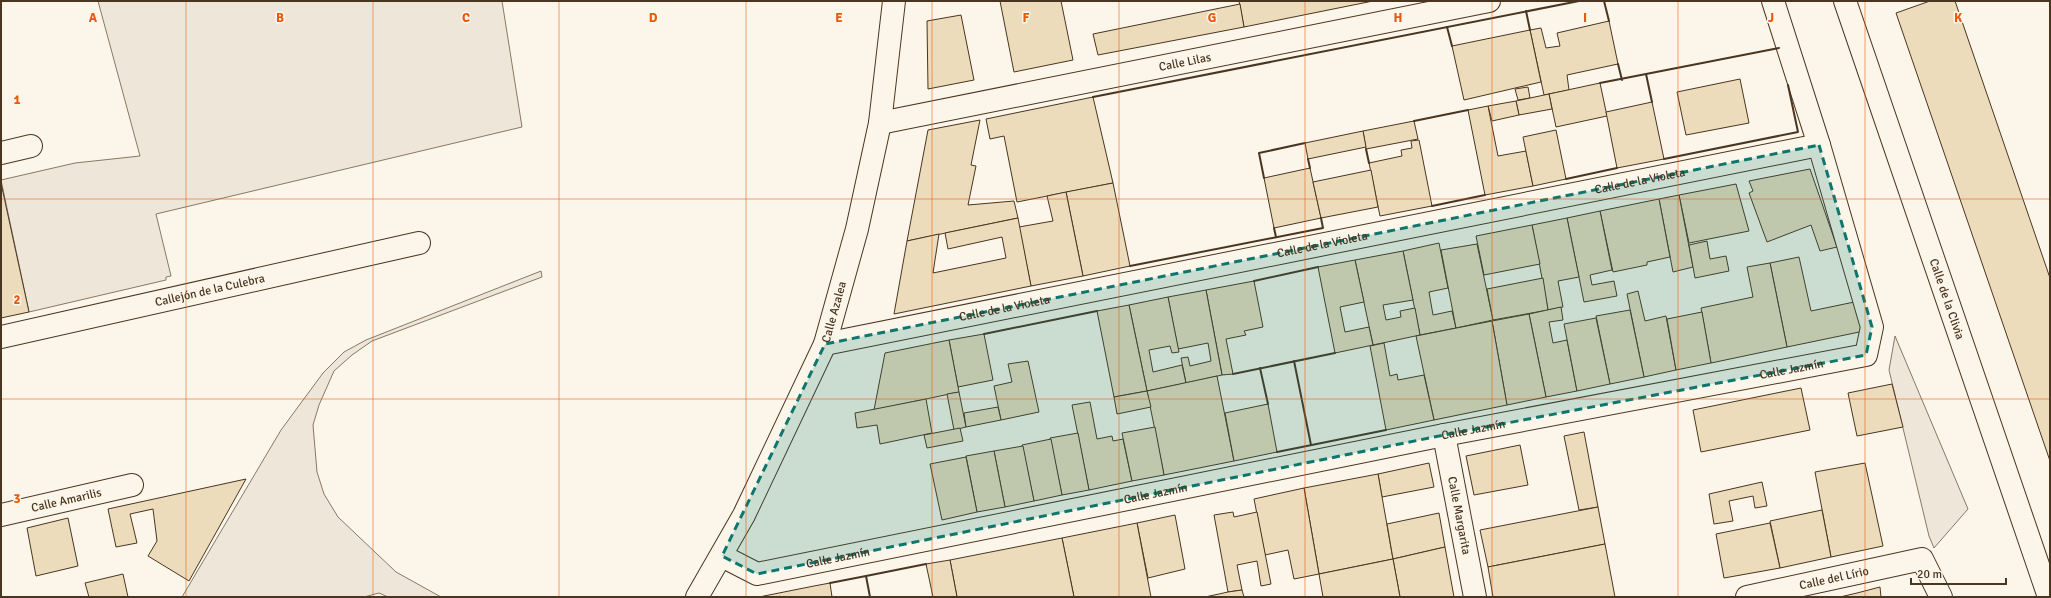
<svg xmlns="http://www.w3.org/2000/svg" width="2051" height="598" font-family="Signika,sans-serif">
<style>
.green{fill:#ede6d9;stroke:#887966}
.building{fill:#ecdcbc;stroke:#4a3520}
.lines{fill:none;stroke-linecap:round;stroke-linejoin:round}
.street-casing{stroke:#4a3520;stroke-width:24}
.street{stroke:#fbf6e9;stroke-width:22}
.wall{stroke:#4a3520;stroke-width:2}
.marked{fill:#0f766e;fill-opacity:0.2;stroke:#0f766e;stroke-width:3;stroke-dasharray:8 5;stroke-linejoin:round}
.grid{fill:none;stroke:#e8590c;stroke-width:1;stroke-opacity:0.55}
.labels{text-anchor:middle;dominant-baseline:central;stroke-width:3;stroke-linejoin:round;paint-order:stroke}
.street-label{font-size:12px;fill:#4a3520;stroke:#fbf6e9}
.grid-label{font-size:13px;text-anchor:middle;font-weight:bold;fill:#e8590c;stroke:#fbf6e9;stroke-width:3;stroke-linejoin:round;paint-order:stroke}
</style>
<rect width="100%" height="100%" fill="#fbf6e9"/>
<g class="green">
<polygon points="98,1 502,1 522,127 156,214 171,276 166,277 166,280 29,312 1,180 75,163 140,156"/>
<polygon points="541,271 542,277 372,341 352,355 334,371 319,405 313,425 317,472 324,494 338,517 396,572 441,597 388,597 379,593 364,597 182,597 281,430 323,373 344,352 366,340"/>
<polygon points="1895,336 1968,509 1934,548 1929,536 1889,370"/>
</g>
<g class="building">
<polygon points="1000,1 1061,1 1073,60 1014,72"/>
<polygon points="1239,1 1373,1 1244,27"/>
<polygon points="1930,1 1955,1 2050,278 2050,461 1896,13"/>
<polygon points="1240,4 1244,27 1098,55 1093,34"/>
<polygon points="961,15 974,80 928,89 927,21"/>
<polygon points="1609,21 1618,64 1567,75 1569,90 1544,95 1530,30 1541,28 1546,48 1560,46 1557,33"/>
<polygon points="1530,30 1541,82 1464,100 1452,46"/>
<polygon points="1740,79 1749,123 1686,135 1677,92"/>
<polygon points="1600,83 1607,116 1556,127 1549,94"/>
<polygon points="1528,87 1530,98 1518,100 1515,89"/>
<polygon points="1549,94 1552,109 1519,115 1516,101"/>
<polygon points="1093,97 1113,183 1017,202 1004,136 990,139 986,119"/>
<polygon points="1516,101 1519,115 1492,121 1488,106"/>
<polygon points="1652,102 1664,159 1617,168 1606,112"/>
<polygon points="1488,106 1498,156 1526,151 1533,186 1485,195 1468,110"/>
<polygon points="980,120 971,165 976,166 968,205 1014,201 1018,218 907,241 928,130"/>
<polygon points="1414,121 1418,139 1366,149 1363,131"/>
<polygon points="1556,130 1566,179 1533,186 1523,137"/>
<polygon points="1363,131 1366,147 1308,159 1305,143"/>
<polygon points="1419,140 1432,206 1380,216 1369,163 1402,156 1401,150 1412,148 1411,141"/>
<polygon points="1310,168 1321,218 1274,228 1264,178"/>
<polygon points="1810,169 1837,247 1820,251 1811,225 1767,242 1749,193 1753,191 1749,181"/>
<polygon points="1371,170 1378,207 1321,218 1313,182"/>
<polygon points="1,183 29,312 1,318"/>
<polygon points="1113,183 1130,266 1083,276 1066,192"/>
<polygon points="1736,184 1749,231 1689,243 1679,195"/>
<polygon points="1066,192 1083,276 1031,286 1019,227 1053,221 1047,196"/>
<polygon points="1679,195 1693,267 1673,272 1659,199"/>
<polygon points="1659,199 1670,257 1647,262 1647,265 1613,272 1600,211"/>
<polygon points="1600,211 1612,270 1590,275 1592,285 1614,281 1617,296 1584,302 1567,218"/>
<polygon points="1018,218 1031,286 894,314 907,241 939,234 933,273 1006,258 1002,237 948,249 945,233"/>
<polygon points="1567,218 1579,277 1558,281 1563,307 1548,310 1532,225"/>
<polygon points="1532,225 1540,264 1484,275 1476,236"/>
<polygon points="1707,241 1710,259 1726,256 1729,271 1695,278 1689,245"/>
<polygon points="1439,243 1448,288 1429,292 1433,315 1452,311 1456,328 1420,335 1403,251"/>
<polygon points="1477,244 1493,320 1456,328 1441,250"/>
<polygon points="1403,251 1413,300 1383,305 1386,320 1401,317 1400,311 1415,308 1420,335 1373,345 1355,260"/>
<polygon points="1799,257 1811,311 1859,301 1869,330 1787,347 1770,263"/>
<polygon points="1355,260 1364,302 1340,307 1345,332 1369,327 1373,345 1335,353 1318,267"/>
<polygon points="1770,263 1787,347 1711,363 1701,308 1753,297 1747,267"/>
<polygon points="1543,278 1548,310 1493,320 1487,289"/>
<polygon points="1254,281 1263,327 1244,331 1246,335 1226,339 1233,374 1222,375 1206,290"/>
<polygon points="1206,290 1222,375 1186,383 1181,358 1188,357 1190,366 1211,361 1208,343 1178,349 1168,297"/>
<polygon points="1638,291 1645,321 1666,316 1676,370 1644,377 1627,294"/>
<polygon points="1168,297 1179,352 1172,353 1170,346 1149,350 1153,372 1182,365 1186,383 1147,391 1129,305"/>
<polygon points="1129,305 1147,391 1114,397 1097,311"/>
<polygon points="1561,307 1563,320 1549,322 1553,343 1567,340 1577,391 1546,397 1529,314"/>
<polygon points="1630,310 1644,377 1610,384 1596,316"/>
<polygon points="1702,312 1711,363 1676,370 1667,319"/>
<polygon points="1529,314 1546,397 1507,405 1492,321"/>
<polygon points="1596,318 1610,384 1577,391 1564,324"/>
<polygon points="1492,321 1507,405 1434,420 1416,336"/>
<polygon points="984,334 993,380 958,387 949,340"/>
<polygon points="949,340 959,392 874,410 885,353"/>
<polygon points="1384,343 1390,376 1397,374 1398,380 1424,375 1434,420 1386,430 1370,346"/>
<polygon points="1028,361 1039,412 1001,420 994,386 1012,382 1008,364"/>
<polygon points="1217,376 1234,461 1164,475 1147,391"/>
<polygon points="1892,384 1903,427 1857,436 1848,393"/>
<polygon points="1801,388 1810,430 1701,452 1693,410"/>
<polygon points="1147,391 1151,407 1117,414 1114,397"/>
<polygon points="959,392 966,427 954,430 947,394"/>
<polygon points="926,399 932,433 880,444 877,425 857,428 855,413"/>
<polygon points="1090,402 1097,439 1112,436 1113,441 1123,439 1132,481 1089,490 1072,405"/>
<polygon points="1268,404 1277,452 1234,461 1225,413"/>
<polygon points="998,407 1001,420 966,427 964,413"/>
<polygon points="1155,427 1164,475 1132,481 1122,433"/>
<polygon points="960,428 963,441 927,448 924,435"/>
<polygon points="1584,432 1598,507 1579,510 1564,436"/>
<polygon points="1078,433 1089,490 1062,495 1050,438"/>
<polygon points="1051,439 1062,495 1034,501 1022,445"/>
<polygon points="1520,445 1528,485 1474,495 1466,456"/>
<polygon points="1023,446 1034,501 1005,507 994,451"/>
<polygon points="994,451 1005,507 977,512 966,456"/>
<polygon points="966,457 977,512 942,520 930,464"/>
<polygon points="1429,463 1434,487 1382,497 1378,474"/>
<polygon points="1865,463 1883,546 1831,557 1815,472"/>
<polygon points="1378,474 1393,559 1319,574 1304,488"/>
<polygon points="246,479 189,581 148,556 157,541 153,509 130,514 137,543 116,547 108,509"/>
<polygon points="1762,482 1767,506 1755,508 1753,496 1729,501 1733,521 1714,524 1709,494"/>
<polygon points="1304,488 1319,574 1294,579 1288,550 1265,555 1254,499"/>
<polygon points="1598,507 1605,544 1488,567 1480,530"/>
<polygon points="1822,510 1831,557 1780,568 1770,521"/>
<polygon points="1233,512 1234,517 1257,512 1271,584 1261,586 1257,561 1237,565 1242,590 1228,592 1214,515"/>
<polygon points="1439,513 1445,547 1393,559 1387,524"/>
<polygon points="1175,515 1185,569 1148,578 1137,523"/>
<polygon points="68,518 78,566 36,576 27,528"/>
<polygon points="1137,523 1151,597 1074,597 1062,538"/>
<polygon points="1770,523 1780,568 1724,578 1716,534"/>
<polygon points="1062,538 1074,597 957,597 950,560"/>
<polygon points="1605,544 1615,597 1493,597 1488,567"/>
<polygon points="1445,547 1454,597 1400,597 1393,559"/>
<polygon points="1393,559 1400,597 1323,597 1319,574"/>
<polygon points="950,560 957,597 933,597 926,564"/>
<polygon points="123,574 128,597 89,597 85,583"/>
<polygon points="830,583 832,597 759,597 814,586"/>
<polygon points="1880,587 1881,597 1840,597 1857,593"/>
<polygon points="1242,590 1244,597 1205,597 1228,592"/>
</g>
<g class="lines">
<g class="street-casing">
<g id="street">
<path id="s1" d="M1845,1L2049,597"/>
<path id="s2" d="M880,123L1489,1"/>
<polyline points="1,153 31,146"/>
<path id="s3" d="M1,337L419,243"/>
<path id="s4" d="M825,344L1819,145"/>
<path id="s5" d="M1444,435L1475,597"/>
<path id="s6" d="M1,515L132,485"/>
<path id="s7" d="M722,556L757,574L1444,435L1866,355L1872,327L1819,145L1773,1"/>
<path id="s8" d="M697,597L744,515L825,344L857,229L880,123L894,1"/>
<path id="s9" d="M1747,597L1922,559L1941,597"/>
</g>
</g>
<use href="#street" class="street"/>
<g class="wall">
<polyline points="1604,1 1609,21"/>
<polyline points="1526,11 1530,30"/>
<polyline points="1447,27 1452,46"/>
<polyline points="1618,64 1622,80"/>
<polyline points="1646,74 1652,102"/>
<polyline points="1600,83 1779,48"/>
<polyline points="1093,97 1579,1"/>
<polyline points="1414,121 1468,110"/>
<polyline points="1366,149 1369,163"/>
<polyline points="1308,159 1310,168"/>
<polyline points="1664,159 1798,132 1788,85"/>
<polyline points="1264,178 1259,153 1305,143"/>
<polyline points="1566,179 1617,168"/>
<polyline points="1432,206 1485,195"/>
<polyline points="1274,228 1276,237"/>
<polyline points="1130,266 1323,228 1321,218"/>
<polyline points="1254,281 1318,267"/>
<polyline points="984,334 1097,311"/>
<polyline points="1294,361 1311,445"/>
<polyline points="1260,368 1268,404"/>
<polyline points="1233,374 1335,353"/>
<polyline points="1277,452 1386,430"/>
<polyline points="830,583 866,576"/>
<polyline points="870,597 866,576 926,564"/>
</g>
</g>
<path class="marked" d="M1819,145L1872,327L1866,355L1444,435L757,574L722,556L825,344Z"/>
<path class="grid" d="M186,1V597M373,1V597M559,1V597M746,1V597M932,1V597M1119,1V597M1305,1V597M1492,1V597M1678,1V597M1865,1V597M1,199H2050M1,399H2050"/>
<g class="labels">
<g class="street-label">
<text stroke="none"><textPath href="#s2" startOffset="311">Calle Lilas</textPath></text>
<text stroke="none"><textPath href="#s4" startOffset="831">Calle de la Violeta</textPath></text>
<text stroke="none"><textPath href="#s4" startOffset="507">Calle de la Violeta</textPath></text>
<text stroke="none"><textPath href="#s3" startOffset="214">Callejón de la Culebra</textPath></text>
<text stroke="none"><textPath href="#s1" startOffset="315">Calle de la Clivia</textPath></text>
<text stroke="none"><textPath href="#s4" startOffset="183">Calle de la Violeta</textPath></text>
<text stroke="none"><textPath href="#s8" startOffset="317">Calle Azalea</textPath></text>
<text stroke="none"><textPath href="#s7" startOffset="1094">Calle Jazmín</textPath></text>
<text stroke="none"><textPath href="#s7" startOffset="770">Calle Jazmín</textPath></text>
<text stroke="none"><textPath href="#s7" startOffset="446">Calle Jazmín</textPath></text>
<text stroke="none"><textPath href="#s6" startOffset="67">Calle Amarilis</textPath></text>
<text stroke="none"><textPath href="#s5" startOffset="82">Calle Margarita</textPath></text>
<text stroke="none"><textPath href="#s7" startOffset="122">Calle Jazmín</textPath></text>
<text stroke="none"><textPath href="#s9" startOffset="89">Calle del Lírio</textPath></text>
</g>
</g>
<g class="grid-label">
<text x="93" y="22">A</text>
<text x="280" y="22">B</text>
<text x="466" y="22">C</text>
<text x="653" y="22">D</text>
<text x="839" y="22">E</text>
<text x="1026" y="22">F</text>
<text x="1212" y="22">G</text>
<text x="1398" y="22">H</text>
<text x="1585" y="22">I</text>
<text x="1771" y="22">J</text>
<text x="1958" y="22">K</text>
<text x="17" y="104">1</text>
<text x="17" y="304">2</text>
<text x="17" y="503">3</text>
</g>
<rect width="2051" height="598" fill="none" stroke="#4a3520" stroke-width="4"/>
<path d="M1911 578v6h95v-6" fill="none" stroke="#4a3520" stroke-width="2"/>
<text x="1917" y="578" font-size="12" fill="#4a3520" stroke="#fbf6e9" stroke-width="3" paint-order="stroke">20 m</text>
</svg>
